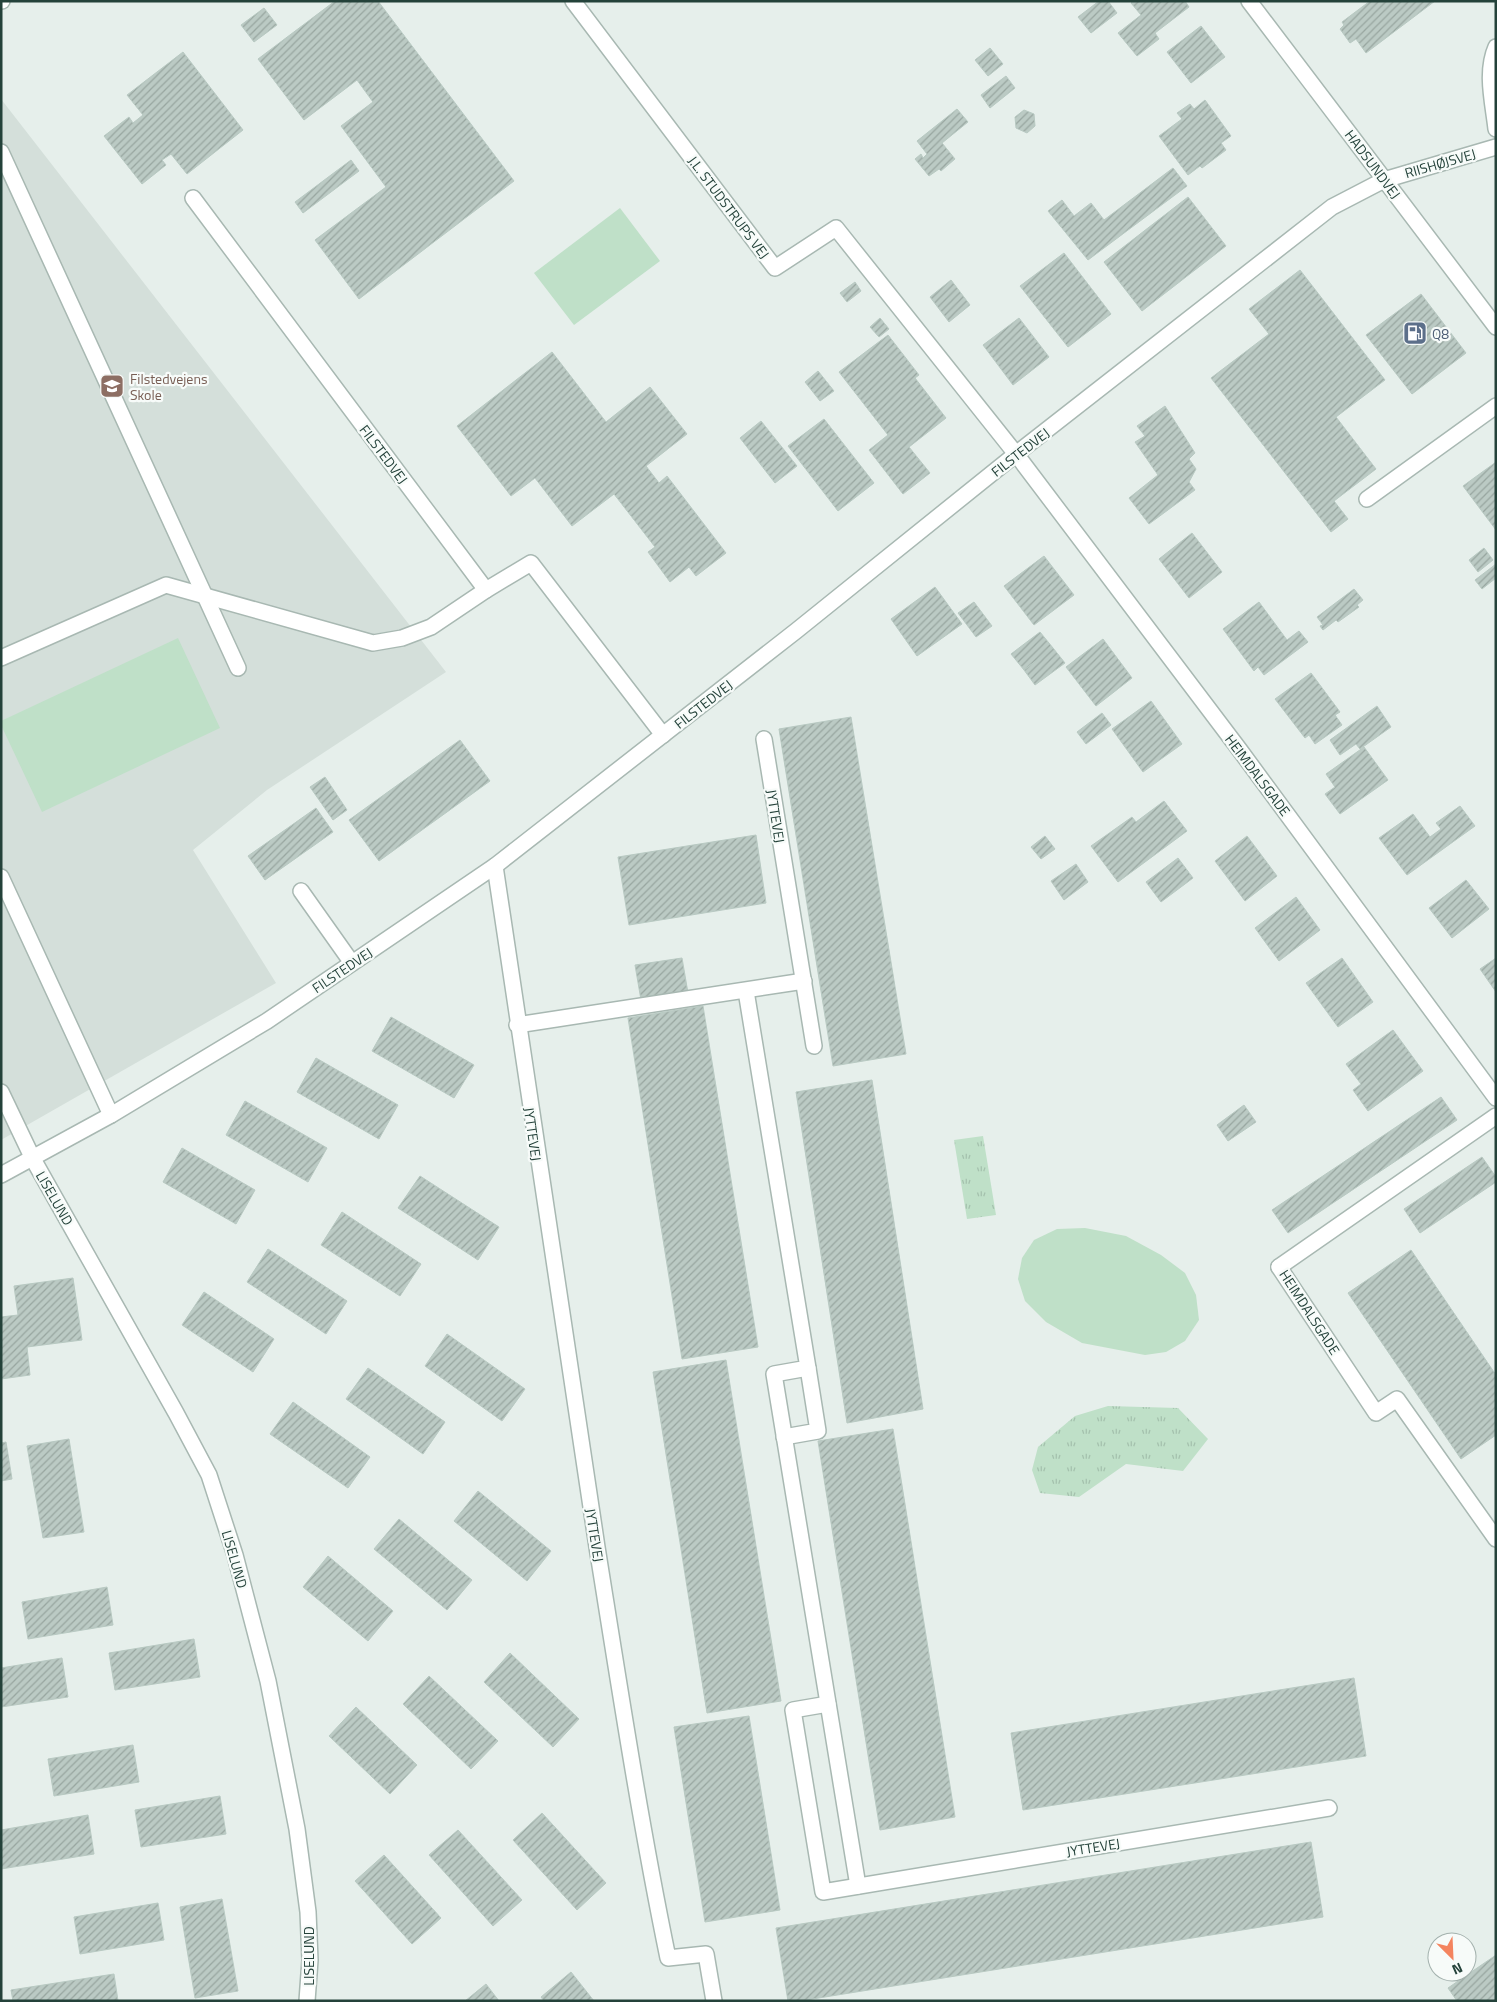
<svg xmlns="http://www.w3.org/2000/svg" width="1497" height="2002" font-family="'Titillium Web',sans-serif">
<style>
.built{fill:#d4dfda}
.grass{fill:#bfe0c8}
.park{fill:url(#park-tufts)}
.building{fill:url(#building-hatch);stroke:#b8c9c2}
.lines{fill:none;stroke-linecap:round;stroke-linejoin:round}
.service-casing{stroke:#a8b8b2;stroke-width:18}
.minor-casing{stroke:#a8b8b2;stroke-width:18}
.tertiary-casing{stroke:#a8b8b2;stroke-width:18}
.service{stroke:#fff;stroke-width:15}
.minor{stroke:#fff;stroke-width:15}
.tertiary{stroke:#fff;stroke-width:15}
.labels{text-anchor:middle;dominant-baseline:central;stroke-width:4.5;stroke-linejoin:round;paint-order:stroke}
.street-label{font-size:14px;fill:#24423a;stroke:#f7fbf9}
.service-label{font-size:14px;fill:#4e5e75;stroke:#f7fbf9;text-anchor:start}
.education-label{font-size:14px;fill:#785e54;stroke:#f7fbf9;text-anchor:start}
</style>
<defs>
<pattern id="park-tufts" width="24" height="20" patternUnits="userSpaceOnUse" patternTransform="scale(1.25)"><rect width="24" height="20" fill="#bfe0c8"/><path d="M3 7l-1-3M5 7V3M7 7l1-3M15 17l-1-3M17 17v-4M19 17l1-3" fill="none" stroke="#a4c1ad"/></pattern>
<pattern id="building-hatch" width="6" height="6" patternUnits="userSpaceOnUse" patternTransform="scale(1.25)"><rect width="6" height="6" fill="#bbcac4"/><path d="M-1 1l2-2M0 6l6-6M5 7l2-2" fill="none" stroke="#98a6a0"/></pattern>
</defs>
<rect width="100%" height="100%" fill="#e6efeb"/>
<polygon class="built" points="1,99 446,672 267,790 193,850 276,983 1,1140"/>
<g class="grass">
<polygon points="620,208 660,261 574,325 534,273"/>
<polygon points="178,638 220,728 42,812 1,725 1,721"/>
<polygon points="1085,1228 1126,1236 1161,1255 1185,1273 1196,1295 1199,1320 1185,1341 1166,1352 1145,1355 1082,1343 1046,1322 1025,1301 1018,1279 1022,1258 1034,1240 1057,1229"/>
</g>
<g class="park">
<polygon points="983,1136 996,1215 967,1219 954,1140"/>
<polygon points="1108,1406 1178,1408 1208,1439 1183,1471 1126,1464 1079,1497 1040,1493 1032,1470 1038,1447 1075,1416"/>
</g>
<g class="building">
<polygon points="335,1 378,1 514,181 359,299 315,240 386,187 341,126 373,102 357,80 304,120 258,59"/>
<polygon points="1099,1 1108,1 1117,13 1091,33 1078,17"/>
<polygon points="1133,1 1185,1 1189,7 1155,33 1159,39 1137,56 1118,33 1141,15 1131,3"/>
<polygon points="1370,1 1435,1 1366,53 1356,39 1350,43 1340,29 1344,25 1342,22"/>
<polygon points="264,8 277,25 254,42 241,25"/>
<polygon points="1201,26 1225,57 1191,83 1167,52"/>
<polygon points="990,48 1003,64 988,76 975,60"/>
<polygon points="183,52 243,130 187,174 171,154 162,160 166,165 142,184 104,136 129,117 133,123 143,115 127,95"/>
<polygon points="1006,76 1015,88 990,108 981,95"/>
<polygon points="1205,100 1231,136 1221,143 1226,150 1202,168 1200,166 1188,175 1159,136 1182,119 1177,113 1190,104 1194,109"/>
<polygon points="957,109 968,122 942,143 955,159 941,171 939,169 929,176 915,159 921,154 923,158 927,154 917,141"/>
<polygon points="1024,110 1034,114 1035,126 1027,133 1016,128 1015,117"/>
<polygon points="351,160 359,171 303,213 295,202"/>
<polygon points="1173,168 1187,186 1088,260 1048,211 1062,200 1074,216 1091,203 1104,220"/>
<polygon points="1188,197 1226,246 1142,311 1104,262"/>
<polygon points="1064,253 1111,314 1068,347 1020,286"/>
<polygon points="1300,270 1385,380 1336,417 1376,469 1334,501 1348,519 1331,532 1211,378 1269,334 1249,309"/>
<polygon points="951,280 970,305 949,322 930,297"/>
<polygon points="855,282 861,291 847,302 840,293"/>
<polygon points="1421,294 1466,353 1412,394 1366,335"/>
<polygon points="880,318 889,329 879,337 870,327"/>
<polygon points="1019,318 1049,357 1013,385 983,345"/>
<polygon points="888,335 919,375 915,378 946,418 909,447 930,473 903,494 869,450 888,435 839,372"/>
<polygon points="552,352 606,422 650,387 687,434 646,466 659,483 667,476 726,553 696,576 689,567 670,582 648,552 655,547 614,494 572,526 535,478 511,496 457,426"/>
<polygon points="818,371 834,391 820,401 805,382"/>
<polygon points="1165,406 1195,453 1189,459 1196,469 1189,482 1195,490 1149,524 1129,498 1158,475 1135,442 1145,436 1137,426"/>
<polygon points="824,419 874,483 838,511 788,446"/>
<polygon points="761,421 797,466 775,483 740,438"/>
<polygon points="1496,462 1496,530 1463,486"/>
<polygon points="1192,533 1222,572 1189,598 1159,559"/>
<polygon points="1484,548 1493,560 1478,572 1469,560"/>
<polygon points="1044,556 1074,595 1034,625 1004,586"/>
<polygon points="1496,564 1496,578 1482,589 1475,580"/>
<polygon points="935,587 962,624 917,656 891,619"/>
<polygon points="1354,589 1363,600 1357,605 1359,607 1338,622 1336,620 1323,630 1320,626 1323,625 1317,617"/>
<polygon points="974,602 992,626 976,637 958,613"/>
<polygon points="1259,602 1287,640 1299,631 1308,642 1264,675 1258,667 1254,671 1223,629"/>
<polygon points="1040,632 1053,648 1024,670 1011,654"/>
<polygon points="1103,639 1132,678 1096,706 1066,667"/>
<polygon points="1053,648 1065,663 1035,685 1024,670"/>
<polygon points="1311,673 1340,712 1335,715 1342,725 1315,744 1309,735 1305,738 1275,699"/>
<polygon points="1151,701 1182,744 1143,772 1112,729"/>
<polygon points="1377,706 1391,727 1360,749 1356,744 1340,755 1330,740"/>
<polygon points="1102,713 1111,725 1086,744 1077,732"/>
<polygon points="851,717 906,1054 833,1066 779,729"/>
<polygon points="460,740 490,781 379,861 349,820"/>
<polygon points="1364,747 1388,780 1340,814 1325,794 1335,787 1326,774"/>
<polygon points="325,777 347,810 333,820 310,787"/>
<polygon points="1164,801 1187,831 1118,882 1091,846 1132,817 1136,822"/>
<polygon points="1460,806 1475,826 1407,875 1379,838 1413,814 1430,837 1441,829 1436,823"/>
<polygon points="316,808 333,832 265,880 248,856"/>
<polygon points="756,835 766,903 629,925 618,857"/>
<polygon points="1045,836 1055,849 1041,859 1031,847"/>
<polygon points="1247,836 1277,876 1245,901 1215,861"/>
<polygon points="1178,858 1193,878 1161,902 1146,882"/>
<polygon points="1076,864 1088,882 1064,900 1051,881"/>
<polygon points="1466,880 1489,909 1452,938 1429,908"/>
<polygon points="1296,897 1320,930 1279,961 1255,928"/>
<polygon points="682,958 688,993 641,1000 635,965"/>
<polygon points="1342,958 1373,1002 1338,1027 1306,983"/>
<polygon points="1496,958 1496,992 1480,969"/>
<polygon points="703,1006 758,1347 682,1359 628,1018"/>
<polygon points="391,1017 474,1065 454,1098 372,1051"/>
<polygon points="1393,1030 1423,1071 1368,1111 1353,1090 1361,1084 1346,1064"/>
<polygon points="316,1058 398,1105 379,1139 297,1092"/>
<polygon points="872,1080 923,1409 847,1423 796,1092"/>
<polygon points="1441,1097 1457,1120 1288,1233 1272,1210"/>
<polygon points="245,1101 327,1148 308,1182 226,1135"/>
<polygon points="1244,1105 1256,1122 1228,1141 1217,1125"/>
<polygon points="182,1148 255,1190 236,1224 163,1182"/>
<polygon points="1482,1157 1496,1177 1496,1182 1420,1233 1404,1209"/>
<polygon points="420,1176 499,1227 478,1260 398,1208"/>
<polygon points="342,1212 421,1264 400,1296 321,1245"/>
<polygon points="268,1249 347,1301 326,1334 247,1282"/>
<polygon points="1411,1250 1496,1375 1496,1435 1461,1459 1348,1293"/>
<polygon points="73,1278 82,1340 27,1347 30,1375 1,1379 1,1317 18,1315 14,1286"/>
<polygon points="204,1292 274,1339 253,1372 182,1325"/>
<polygon points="447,1334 525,1389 502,1421 425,1366"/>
<polygon points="726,1360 781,1701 707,1713 653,1372"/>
<polygon points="368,1368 445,1422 423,1454 346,1399"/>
<polygon points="293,1402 370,1457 348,1488 270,1434"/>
<polygon points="893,1429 955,1817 880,1830 818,1441"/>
<polygon points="69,1439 84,1532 43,1538 27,1446"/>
<polygon points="6,1442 12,1479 1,1481 1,1443"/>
<polygon points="478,1491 551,1551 527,1581 454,1521"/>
<polygon points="399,1519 472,1580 447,1610 374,1549"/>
<polygon points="328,1556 393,1611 368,1641 303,1587"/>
<polygon points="107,1587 113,1625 28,1639 22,1602"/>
<polygon points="194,1639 200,1677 115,1690 109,1653"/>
<polygon points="510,1653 579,1719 553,1747 484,1682"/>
<polygon points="62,1658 68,1697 1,1707 1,1668"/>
<polygon points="429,1676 498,1741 471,1769 403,1704"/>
<polygon points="1354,1678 1366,1756 1023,1810 1011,1733"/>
<polygon points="356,1707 417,1765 390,1794 329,1736"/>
<polygon points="749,1716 780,1910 705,1922 674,1727"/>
<polygon points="133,1745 139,1782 54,1796 48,1759"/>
<polygon points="220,1796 226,1834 141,1847 135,1810"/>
<polygon points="542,1813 606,1883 577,1910 513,1840"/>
<polygon points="88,1815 94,1854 1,1869 1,1830"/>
<polygon points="458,1830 522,1900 493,1926 429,1855"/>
<polygon points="1311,1842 1323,1917 800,2001 788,2001 776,1928"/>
<polygon points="384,1855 441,1918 412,1944 355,1881"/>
<polygon points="222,1899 238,1991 195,1998 180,1907"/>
<polygon points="158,1903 164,1940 80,1954 74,1917"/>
<polygon points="1496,1955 1496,2001 1457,2001 1448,1988"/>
<polygon points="571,1972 594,2001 544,2001 541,1997"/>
<polygon points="114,1974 118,2001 13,2001 11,1990"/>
<polygon points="486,1984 499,2001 465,2001"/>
</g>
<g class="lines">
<g class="service-casing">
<g id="service">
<path d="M1496,47C1485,72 1493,102 1496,129"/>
<polyline points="1,152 238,668"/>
<polyline points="1367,499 1496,406"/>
<polyline points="1,658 166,585 373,643 402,638 431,627 486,590"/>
<polyline points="764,739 814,1046"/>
<polyline points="1,877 111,1115"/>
<polyline points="301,891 352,963"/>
<polyline points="746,991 808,1368 774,1374 858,1886"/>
<polyline points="517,1025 804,981"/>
<polyline points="1,1092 33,1159"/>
<polyline points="1279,1267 1376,1413 1397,1399 1496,1539"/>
<polyline points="784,1437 818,1431 808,1368"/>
<polyline points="828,1704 793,1710 823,1892 1329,1808"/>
</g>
</g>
<g class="minor-casing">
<g id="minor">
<polyline points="573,1 775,268 836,228 1016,454 1239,749 1496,1098"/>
<polyline points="193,198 486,590 531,563 663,735"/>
<path d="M495,866C527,1093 561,1320 597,1547C619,1684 640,1822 668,1958L706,1954L714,2001"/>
<polyline points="33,1159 176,1413 209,1475 235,1555 268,1681 297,1829 308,1912 310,1960 307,2001"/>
<polyline points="1,1175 111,1115 267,1021 495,866 796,631 1016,454 1332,207 1384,180 1496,147"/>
<polyline points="1279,1267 1496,1116"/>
</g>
</g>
<g class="tertiary-casing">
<g id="tertiary">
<polyline points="1,1 2,1"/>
<polyline points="1249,1 1496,327"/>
</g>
</g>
<use href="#service" class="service"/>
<use href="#minor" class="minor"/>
<use href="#tertiary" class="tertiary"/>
</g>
<defs>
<g id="fuel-square" transform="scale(1.25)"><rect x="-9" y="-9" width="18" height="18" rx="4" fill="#5c6f8a" stroke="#f7fbf9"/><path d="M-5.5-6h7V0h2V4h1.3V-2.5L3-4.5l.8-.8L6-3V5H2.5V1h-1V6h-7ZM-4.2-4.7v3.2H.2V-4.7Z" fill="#fff"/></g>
<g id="school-square" transform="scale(1.25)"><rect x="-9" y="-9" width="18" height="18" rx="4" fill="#8d6e63" stroke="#f7fbf9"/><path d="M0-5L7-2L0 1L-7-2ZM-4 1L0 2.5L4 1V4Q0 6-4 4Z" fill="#fff"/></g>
</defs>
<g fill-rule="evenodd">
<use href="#fuel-square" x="1415" y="333"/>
<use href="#school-square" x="112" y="386"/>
</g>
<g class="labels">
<g class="street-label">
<text transform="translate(1440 163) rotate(-16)">RIISHØJSVEJ</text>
<text transform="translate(1373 164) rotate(53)">HADSUNDVEJ</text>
<text transform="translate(729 207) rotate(53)">J.L. STUDSTRUPS VEJ</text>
<text transform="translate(1020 452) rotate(-38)">FILSTEDVEJ</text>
<text transform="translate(384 454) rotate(53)">FILSTEDVEJ</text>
<text transform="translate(703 704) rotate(-38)">FILSTEDVEJ</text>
<text transform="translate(1258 775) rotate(53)">HEIMDALSGADE</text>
<text transform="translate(776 816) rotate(81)">JYTTEVEJ</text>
<text transform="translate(342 970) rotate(-34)">FILSTEDVEJ</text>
<text transform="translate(533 1134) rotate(82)">JYTTEVEJ</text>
<text transform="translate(55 1198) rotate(60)">LISELUND</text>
<text transform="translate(1310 1312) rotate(57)">HEIMDALSGADE</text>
<text transform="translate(595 1535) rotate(81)">JYTTEVEJ</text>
<text transform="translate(235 1559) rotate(74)">LISELUND</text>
<text transform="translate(1093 1847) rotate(-9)">JYTTEVEJ</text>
<text transform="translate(308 1956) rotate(-90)">LISELUND</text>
</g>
<g class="service-label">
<text x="1432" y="333">Q8</text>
</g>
<g class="education-label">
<text x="130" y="378">Filstedvejens<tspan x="130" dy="16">Skole</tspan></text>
</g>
</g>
<rect width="1497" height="2002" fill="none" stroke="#24423a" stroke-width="5"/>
<g transform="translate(1452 1957) rotate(156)"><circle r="24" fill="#f7fbf9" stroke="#a3b1ad"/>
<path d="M0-4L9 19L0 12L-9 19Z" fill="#f4845f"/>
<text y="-8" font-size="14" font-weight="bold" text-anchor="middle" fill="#24423a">N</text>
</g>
</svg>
